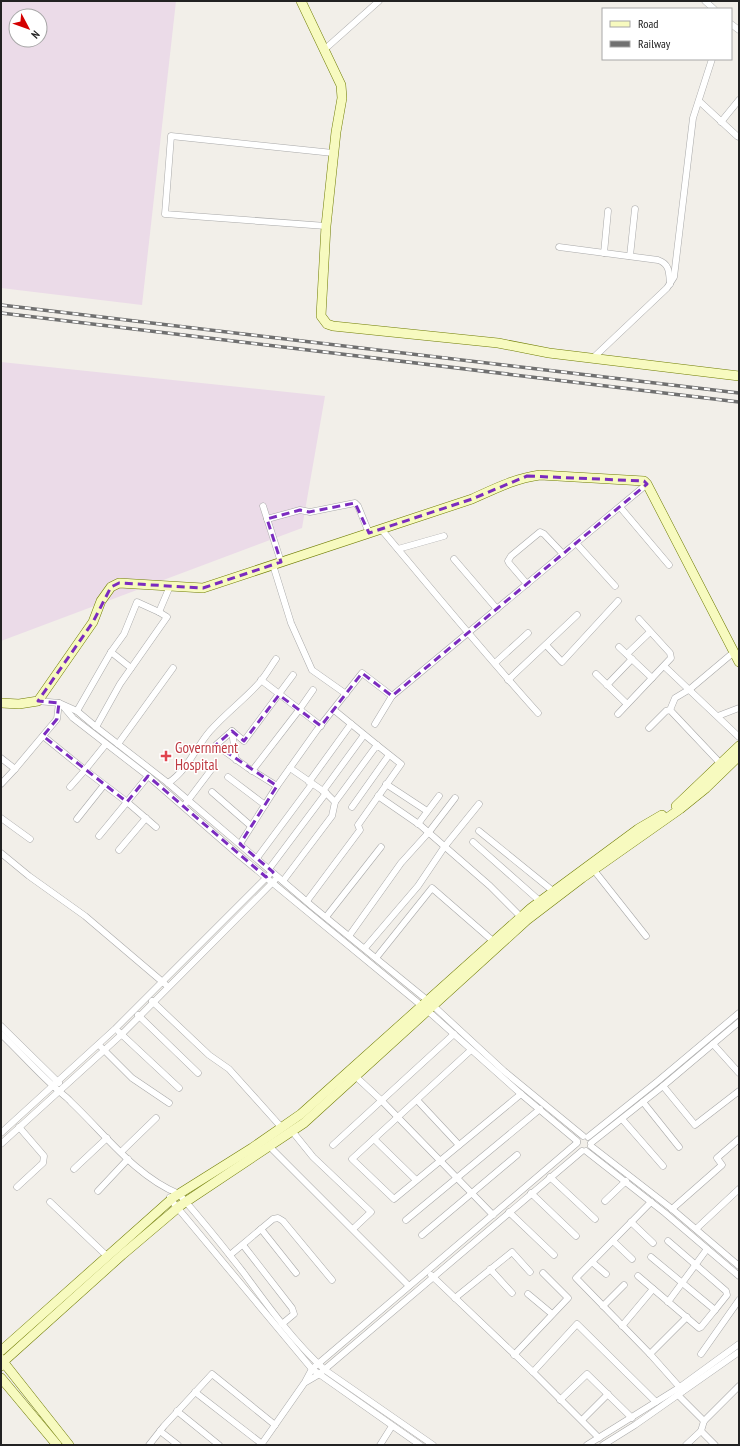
<svg xmlns="http://www.w3.org/2000/svg" width="740" height="1446" font-family="'PT Sans Narrow',sans-serif">
<style>
.industrial{fill:#ebdbe8;fill-rule:evenodd}
.lines{fill:none;stroke-linecap:round;stroke-linejoin:round}
.street-casing{stroke:#a9a9a9;stroke-width:7}
.secondary-casing{stroke:#707d05;stroke-width:10}
.street{stroke:#fff;stroke-width:6}
.secondary{stroke:#f7fabf;stroke-width:9}
.rail-casing{stroke:#707070;stroke-width:3.5}
.rail{stroke:#fff;stroke-width:2;stroke-dasharray:6;stroke-linecap:butt}
.marked{fill:none;stroke:#7b2cbf;stroke-width:3;stroke-dasharray:8 5;stroke-linejoin:round}
.health-dot{fill:#e0444e;stroke:#fff;stroke-width:1.5}
.labels{text-anchor:middle;dominant-baseline:central;stroke-width:3;stroke-linejoin:round;paint-order:stroke}
.health-label{font-size:15px;fill:#be3a42;stroke:#fff;text-anchor:start}
</style>
<rect width="100%" height="100%" fill="#f2efe9"/>
<g class="industrial">
<path d="M1,1H176L142,305L1,288ZM16,16H40V40H16Z"/>
<polygon points="1,362 325,396 302,528 1,641"/>
</g>
<g class="lines">
<g class="street-casing">
<g id="street">
<polyline points="705,1 714,9"/>
<polyline points="731,24 739,30"/>
<polyline points="325,49 379,1"/>
<polyline points="699,101 737,136 739,137"/>
<polyline points="721,122 739,100"/>
<polyline points="326,226 165,214 171,136 333,153"/>
<path d="M559,247L658,260C670,264 669,273 670,284"/>
<polyline points="604,253 608,211"/>
<polyline points="630,256 635,209"/>
<polyline points="593,358 667,288 674,277 693,118 712,59"/>
<polyline points="263,506 281,562"/>
<polyline points="620,507 669,565"/>
<polyline points="267,519 300,510 310,512 355,503 358,506 369,533"/>
<path d="M381,529C433,591 484,653 538,713"/>
<polyline points="576,543 615,586"/>
<polyline points="398,549 444,536"/>
<polyline points="454,559 497,609"/>
<polyline points="273,565 291,623 312,670 346,694"/>
<polyline points="527,584 509,563 508,561 511,556 540,532 544,534 563,554"/>
<polyline points="546,645 562,662 618,601"/>
<polyline points="619,647 652,678"/>
<polyline points="111,652 131,668"/>
<polyline points="627,654 650,632"/>
<polyline points="495,663 528,633"/>
<polyline points="664,666 739,737"/>
<polyline points="596,674 627,704"/>
<polyline points="261,680 321,726"/>
<polyline points="508,680 577,615"/>
<polyline points="607,685 632,659"/>
<polyline points="38,701 59,703 77,711 96,727 168,783 313,907 427,1000 504,1071 583,1136"/>
<polyline points="62,705 73,718 148,776 240,856 428,1011 521,1094 577,1141"/>
<polyline points="334,710 377,745"/>
<polyline points="670,710 675,698 690,689 734,652"/>
<polyline points="77,711 111,652 124,634 137,602 159,612 170,586"/>
<polyline points="618,714 671,658 670,653 639,619"/>
<polyline points="718,716 739,708"/>
<polyline points="375,724 392,696 647,484"/>
<polyline points="96,727 120,684 167,617 159,612"/>
<polyline points="649,728 666,711 670,710 721,764"/>
<polyline points="232,731 236,760"/>
<polyline points="43,736 85,770 70,787"/>
<polyline points="106,744 85,770 127,802 148,776"/>
<polyline points="118,744 173,668"/>
<polyline points="1,758 15,769 1,784"/>
<polyline points="290,768 326,793 335,802 377,745 401,764 358,825 360,830 307,901"/>
<polyline points="15,769 57,719 59,703"/>
<polyline points="252,771 299,710 313,690"/>
<polyline points="228,777 265,805"/>
<polyline points="309,782 351,724"/>
<path d="M168,783C187,771 196,747 210,731C226,713 245,699 260,682C266,675 271,666 276,659"/>
<polyline points="386,784 427,811"/>
<polyline points="277,786 248,768 216,745 232,731 244,741 293,675"/>
<polyline points="323,791 364,735"/>
<polyline points="212,792 251,826"/>
<polyline points="378,796 420,825 490,886 521,917"/>
<polyline points="186,803 214,766"/>
<polyline points="352,807 389,755"/>
<polyline points="1,818 30,839"/>
<polyline points="77,819 104,785"/>
<polyline points="418,824 439,796"/>
<polyline points="479,831 553,891"/>
<polyline points="99,836 127,802 156,827"/>
<polyline points="473,842 542,903"/>
<polyline points="240,844 277,786 317,730 362,673 392,696"/>
<polyline points="119,850 146,818"/>
<polyline points="1,853 29,876 85,916 165,984"/>
<polyline points="257,858 312,784"/>
<polyline points="269,869 326,793"/>
<polyline points="593,869 646,936"/>
<polyline points="283,881 332,816 335,802"/>
<polyline points="326,917 381,847"/>
<polyline points="349,936 401,863 429,832 455,798"/>
<polyline points="365,948 418,886 445,846 479,804"/>
<polyline points="376,958 432,888 493,941"/>
<polyline points="152,1001 209,1055 229,1069 282,1128"/>
<polyline points="138,1015 198,1073"/>
<polyline points="1,1026 59,1083"/>
<polyline points="119,1032 179,1088"/>
<path d="M1,1034C21,1053 39,1074 60,1092C63,1095 68,1098 71,1102C105,1134 135,1176 179,1194C201,1219 222,1245 243,1272C268,1306 293,1341 325,1370L433,1445"/>
<polyline points="713,1044 739,1073"/>
<polyline points="101,1047 132,1078 169,1103"/>
<polyline points="471,1050 352,1159 394,1199 521,1094"/>
<polyline points="353,1074 381,1100 493,1215"/>
<polyline points="663,1086 695,1125 739,1091"/>
<polyline points="417,1100 459,1145"/>
<polyline points="643,1102 679,1147"/>
<polyline points="622,1119 663,1166"/>
<polyline points="292,1131 313,1157 371,1212 353,1229"/>
<polyline points="1,1133 115,1029 269,875"/>
<polyline points="588,1137 658,1081 739,1013"/>
<polyline points="374,1139 416,1180"/>
<polyline points="591,1143 663,1086 739,1022"/>
<polyline points="1,1144 121,1035 275,880"/>
<polyline points="333,1145 454,1034"/>
<polyline points="269,1146 409,1286"/>
<polyline points="591,1146 672,1209 739,1266"/>
<polyline points="586,1151 665,1213 739,1276"/>
<polyline points="121,1152 156,1118"/>
<polyline points="74,1169 107,1138"/>
<polyline points="550,1177 595,1219"/>
<polyline points="17,1187 43,1163 44,1156 19,1127"/>
<polyline points="98,1191 128,1159"/>
<polyline points="531,1193 576,1236"/>
<polyline points="170,1197 171,1200 312,1369 420,1445"/>
<polyline points="605,1201 626,1181"/>
<polyline points="50,1202 108,1257"/>
<polyline points="651,1202 576,1278 650,1354 683,1391"/>
<polyline points="672,1209 722,1165 717,1158 739,1139"/>
<polyline points="509,1212 554,1255"/>
<polyline points="406,1220 540,1109"/>
<polyline points="631,1222 653,1243"/>
<polyline points="261,1229 296,1273"/>
<polyline points="696,1229 739,1189"/>
<polyline points="422,1235 517,1155"/>
<polyline points="613,1241 632,1259"/>
<polyline points="668,1241 726,1291 727,1295 715,1310"/>
<polyline points="243,1245 292,1308 294,1314 282,1324"/>
<polyline points="230,1255 273,1219 278,1218 283,1221 332,1280"/>
<polyline points="592,1262 606,1274"/>
<polyline points="490,1269 512,1293"/>
<polyline points="431,1275 533,1372 599,1438"/>
<polyline points="638,1276 699,1328 701,1327 714,1311 715,1310 651,1257"/>
<polyline points="528,1294 552,1314"/>
<polyline points="455,1298 512,1252 530,1272"/>
<polyline points="668,1302 707,1249"/>
<polyline points="603,1306 624,1285"/>
<polyline points="622,1326 653,1289"/>
<polyline points="650,1354 687,1317"/>
<polyline points="701,1354 739,1300"/>
<polyline points="514,1355 568,1298 543,1273"/>
<polyline points="533,1372 577,1324 656,1402"/>
<polyline points="306,1382 318,1375 582,1151"/>
<polyline points="195,1392 262,1444"/>
<polyline points="678,1395 704,1421"/>
<polyline points="560,1400 587,1374 632,1418"/>
<polyline points="177,1411 219,1445"/>
<polyline points="582,1420 608,1394"/>
<polyline points="160,1431 178,1445"/>
<polyline points="701,1431 715,1445"/>
<polyline points="149,1445 164,1426 212,1374 275,1425"/>
<polyline points="261,1445 305,1382 312,1369 577,1143"/>
<polyline points="380,1445 392,1426"/>
<polyline points="587,1445 680,1387 739,1344"/>
<polyline points="603,1445 635,1425 739,1352"/>
<polyline points="686,1445 701,1431 704,1421 739,1386"/>
</g>
</g>
<g class="secondary-casing">
<g id="secondary">
<polyline points="301,1 341,85 342,98 336,132 326,226 321,316 327,324 333,326 498,343 549,353 739,376"/>
<path d="M1,703L19,704L38,701L93,622L101,601L111,587L119,583L203,588L472,499C494,489 516,478 540,475L644,481L647,484L739,662"/>
<polyline points="676,806 739,746"/>
<polyline points="1,1351 174,1197 252,1148 301,1114 531,908 638,829 662,815"/>
<polyline points="1,1359 69,1445"/>
<polyline points="1,1366 3,1362 122,1255 181,1205 304,1123 527,920 582,878 680,809 706,788 739,756"/>
<polyline points="1,1378 57,1445"/>
</g>
</g>
<use href="#street" class="street"/>
<use href="#secondary" class="secondary"/>
<g class="rail-casing">
<g id="rail">
<polyline points="1,305 739,393"/>
<polyline points="1,313 739,402"/>
</g>
</g>
<use href="#rail" class="rail"/>
</g>
<path class="marked" d="M527,476L644,481L647,484L392,696L362,673L321,726L279,695L244,741L232,731L216,745L277,786L240,844L273,872L266,877L148,776L127,802L43,736L57,719L59,703L38,701L93,622L111,587L119,583L203,588L281,562L267,519L300,510L309,512L355,503L369,533L472,499Z"/>
<path class="health-dot" d="M164 750h4v4h4v4h-4v4h-4v-4h-4v-4h4z"/>
<g class="labels">
<g class="health-label">
<text x="175" y="747">Government<tspan x="175" dy="17">Hospital</tspan></text>
</g>
</g>
<rect width="740" height="1446" fill="none" stroke="#222222" stroke-width="4"/>
<rect x="602" y="8" width="130" height="52" fill="#ffffff" stroke="#a7a7a7"/>
<rect x="610" y="21" width="20" height="6" fill="#f7fabf" stroke="#a7a7a7"/>
<text x="638" y="28" font-size="12" fill="#222222">Road</text>
<rect x="610" y="41" width="20" height="6" fill="#707070" stroke="#a7a7a7"/>
<text x="638" y="48" font-size="12" fill="#222222">Railway</text>
<g transform="translate(28 28) rotate(131)"><circle r="19" fill="#ffffff" stroke="#a7a7a7"/>
<path d="M0-3L7 15L0 10L-7 15Z" fill="#d40000"/>
<text y="-6" font-size="11" font-weight="bold" text-anchor="middle" fill="#222222">N</text>
</g>
</svg>
